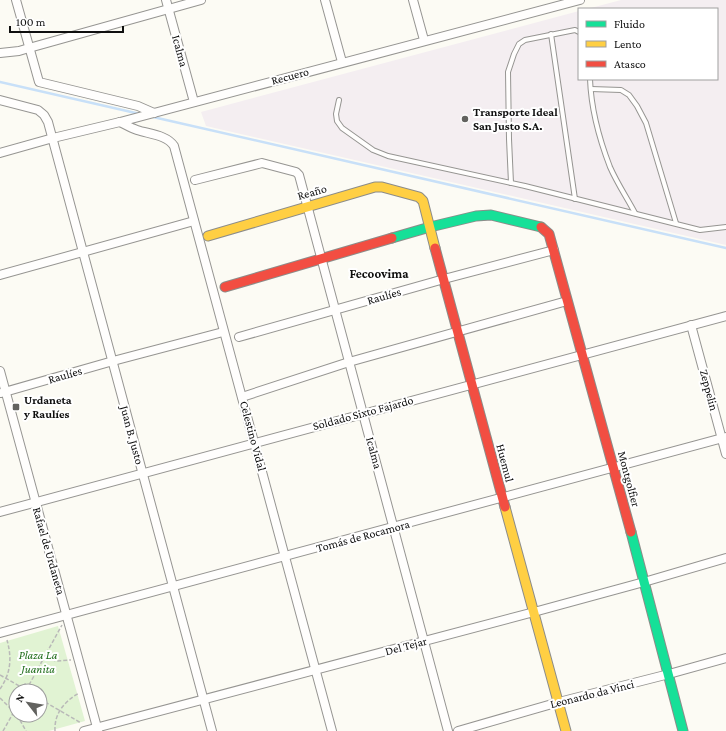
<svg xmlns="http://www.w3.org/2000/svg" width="726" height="731" font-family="'Crimson Pro',serif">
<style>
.industrial{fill:#f4eef1}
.green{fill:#e1f3d3;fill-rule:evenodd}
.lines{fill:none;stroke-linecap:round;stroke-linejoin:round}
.stream{stroke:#c8e0f8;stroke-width:2.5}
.lane-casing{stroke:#969592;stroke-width:6}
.street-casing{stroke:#969592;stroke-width:10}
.fast-casing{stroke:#8c8c89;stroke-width:11}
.slow-casing{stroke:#8c8c89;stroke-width:11}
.jam-casing{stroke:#8c8c89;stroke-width:11}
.path{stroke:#b9b9b8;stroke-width:1.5;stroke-dasharray:4 2;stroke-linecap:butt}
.lane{stroke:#fffefd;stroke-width:4}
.street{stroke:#fffefd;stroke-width:8}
.fast{stroke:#16e098;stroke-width:9}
.slow{stroke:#ffcf43;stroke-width:9}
.jam{stroke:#f24e42;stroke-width:9}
.poi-dot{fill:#62625f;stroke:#fff;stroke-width:1.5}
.labels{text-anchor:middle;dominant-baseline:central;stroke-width:4;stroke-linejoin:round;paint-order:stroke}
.street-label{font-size:12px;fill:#0f0f0f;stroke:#fff}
.poi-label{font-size:12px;font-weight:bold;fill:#0f0f0f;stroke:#fff;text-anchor:start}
.park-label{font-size:12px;font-style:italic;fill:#1f6c1a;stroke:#fff}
.neighbourhood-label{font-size:13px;font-weight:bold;fill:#0f0f0f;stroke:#fff}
</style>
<rect width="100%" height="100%" fill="#fcfbf4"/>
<polygon class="industrial" points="621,0 726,0 726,245 206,126 201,112 579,11 579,79 717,79 717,9 587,9"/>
<path class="green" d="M58,626L85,721L49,731H0V643ZM16,691H40V715H16Z"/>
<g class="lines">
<g class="stream">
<polyline points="0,82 140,114"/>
<polyline points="153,117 726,248"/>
</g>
<g class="lane-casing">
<g id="lane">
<polyline points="551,34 575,199"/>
<path d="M590,79C591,107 600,141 610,167C617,183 627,198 635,213"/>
<polyline points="591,89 621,90 629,95 637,106 646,123 676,223"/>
<polyline points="339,100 336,114 337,121 342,128 373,150 388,156 525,186 700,230 726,227"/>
<polyline points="511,183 509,139 508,72 514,54 519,44 525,40 575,30 579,32"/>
</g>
</g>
<g class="street-casing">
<g id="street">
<polyline points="16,0 39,82 138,106 154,113"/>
<polyline points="166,0 194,102"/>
<polyline points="325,0 342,62"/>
<polyline points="413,0 424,40"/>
<polyline points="0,53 19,51 29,48 201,0"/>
<polyline points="0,100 38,110 44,115 48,122 212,731"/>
<path d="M120,122C126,125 131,128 137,130C149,134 167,135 174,146L332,731"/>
<polyline points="0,153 53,138 120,122 580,0"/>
<polyline points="195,180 262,163 296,172 299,175 448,731"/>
<polyline points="0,275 194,221"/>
<polyline points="691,325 726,454"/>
<polyline points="239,337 444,279 554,250"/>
<polyline points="0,371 98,731"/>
<polyline points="1,393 113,361 223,332"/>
<polyline points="242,397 349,362 567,301"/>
<polyline points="0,512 726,316"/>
<polyline points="0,633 726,437"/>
<polyline points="84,731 534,612 644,582 726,558"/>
<polyline points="458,731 559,702 669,674 726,658"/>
</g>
</g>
<g class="fast-casing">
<g id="fast">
<polyline points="392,238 430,227 476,216 491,215 541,227"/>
<polyline points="631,532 683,731"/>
</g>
</g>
<g class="slow-casing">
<g id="slow">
<polyline points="208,236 375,187 382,187 419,197 423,201 435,248"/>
<polyline points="505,507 566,731"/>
</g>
</g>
<g class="jam-casing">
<g id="jam">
<polyline points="541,227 549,234 631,532"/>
<polyline points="435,248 505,507"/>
<polyline points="225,287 392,238"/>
</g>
</g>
<g class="path">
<polyline points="40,656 56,661 71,660"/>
<polyline points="0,675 21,687"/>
<polyline points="29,685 62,625"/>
<path d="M0,689C11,673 12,658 7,640"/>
<polyline points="20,691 21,687 25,684 31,686 32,691"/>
<polyline points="0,698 16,714"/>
<polyline points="40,699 81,723"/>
<polyline points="17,715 26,731"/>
<polyline points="3,731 16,708"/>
<path d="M55,731C54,713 65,701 79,693"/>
</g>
<use href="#lane" class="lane"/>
<use href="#street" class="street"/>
<use href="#fast" class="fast"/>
<use href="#slow" class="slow"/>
<use href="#jam" class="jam"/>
</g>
<g class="poi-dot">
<circle cx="465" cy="119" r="4"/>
<rect x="12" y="403" width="8" height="8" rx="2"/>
</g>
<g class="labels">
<g class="street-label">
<text transform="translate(180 51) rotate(75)">Icalma</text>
<text transform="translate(290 76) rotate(-15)">Recuero</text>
<text transform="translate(312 192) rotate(-16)">Reaño</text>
<text transform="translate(384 296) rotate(-16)">Raulíes</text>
<text transform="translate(65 375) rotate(-16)">Raulíes</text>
<text transform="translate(709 390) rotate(75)">Zeppelin</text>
<text transform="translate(363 413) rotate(-15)">Soldado Sixto Fajardo</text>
<text transform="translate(132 435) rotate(75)">Juan B. Justo</text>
<text transform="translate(253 436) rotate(75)">Celestino Vidal</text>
<text transform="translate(374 453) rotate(75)">Icalma</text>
<text transform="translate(505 463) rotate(75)">Huemul</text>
<text transform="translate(629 479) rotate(75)">Montgolfier</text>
<text transform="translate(363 536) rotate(-15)">Tomás de Rocamora</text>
<text transform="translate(49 551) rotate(74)">Rafael de Urdaneta</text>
<text transform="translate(406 646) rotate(-15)">Del Tejar</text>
<text transform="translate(592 694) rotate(-14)">Leonardo da Vinci</text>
</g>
<g class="poi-label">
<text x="473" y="112">Transporte Ideal<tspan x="473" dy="14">San Justo S.A.</tspan></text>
<text x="24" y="400">Urdaneta<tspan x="24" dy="14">y Raulíes</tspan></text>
</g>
<g class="park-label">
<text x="38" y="655">Plaza La<tspan x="38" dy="14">Juanita</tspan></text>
</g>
<g class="neighbourhood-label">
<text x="379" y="273">Fecoovima</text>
</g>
</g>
<rect x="578" y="8" width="140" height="72" fill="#ffffff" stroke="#9f9f9f"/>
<rect x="586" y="21" width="20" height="6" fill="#16e098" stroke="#9f9f9f"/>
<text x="614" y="28" font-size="12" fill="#0f0f0f">Fluido</text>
<rect x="586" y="41" width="20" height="6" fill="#ffcf43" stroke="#9f9f9f"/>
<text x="614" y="48" font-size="12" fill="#0f0f0f">Lento</text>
<rect x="586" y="61" width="20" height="6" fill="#f24e42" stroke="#9f9f9f"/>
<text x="614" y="68" font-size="12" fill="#0f0f0f">Atasco</text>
<g transform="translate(28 703) rotate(301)"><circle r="19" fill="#ffffff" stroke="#9f9f9f"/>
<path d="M0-3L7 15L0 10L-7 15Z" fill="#62625f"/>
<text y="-6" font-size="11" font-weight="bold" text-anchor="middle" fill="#0f0f0f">N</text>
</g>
<path d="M10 26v6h113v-6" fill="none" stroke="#0f0f0f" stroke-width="2"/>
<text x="16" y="26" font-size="12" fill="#0f0f0f" stroke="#ffffff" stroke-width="3" paint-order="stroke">100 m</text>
</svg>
